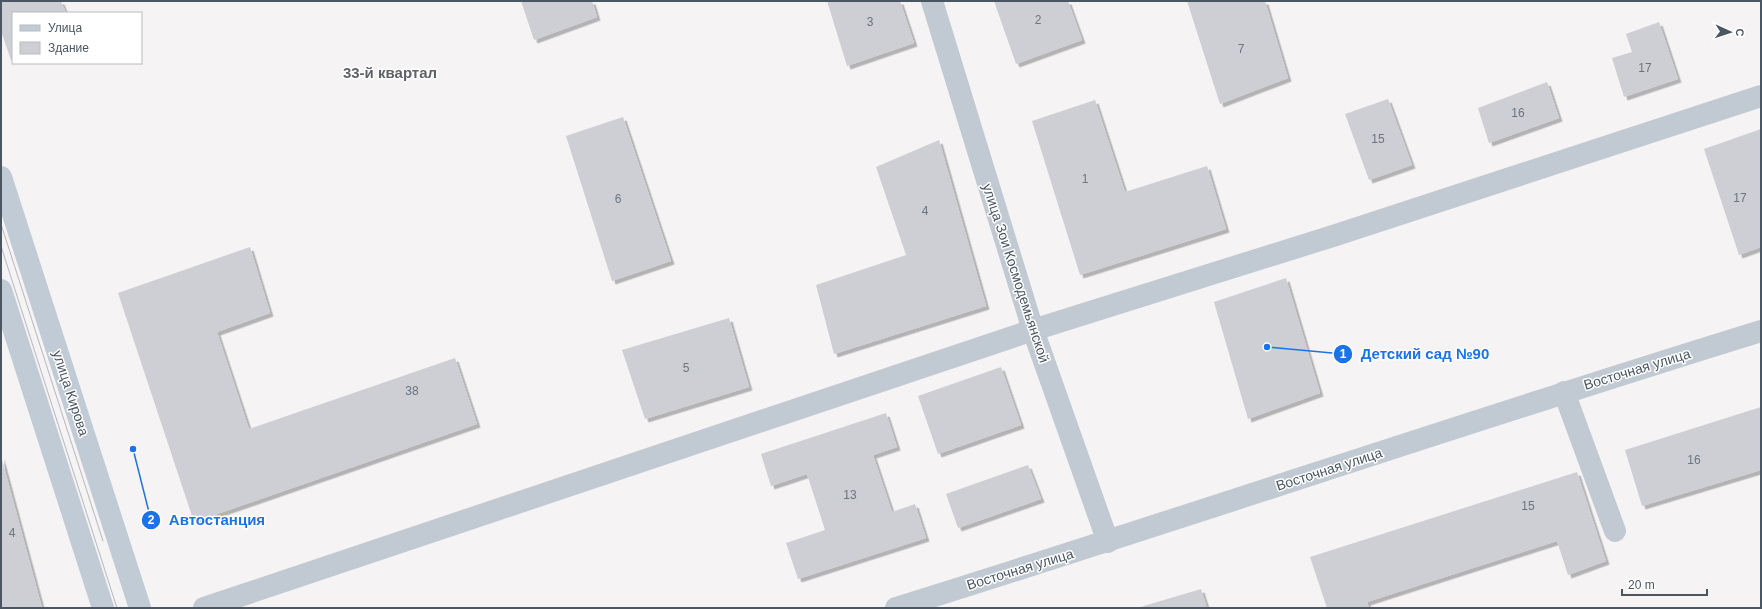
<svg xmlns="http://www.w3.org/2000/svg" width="1762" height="609" font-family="Helvetica,sans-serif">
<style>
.building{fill:#cdcfd5;filter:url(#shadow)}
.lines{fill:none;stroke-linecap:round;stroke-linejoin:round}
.street{stroke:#c1cad2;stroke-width:22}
.secondary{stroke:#c1cbd6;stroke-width:22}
.tram{stroke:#b5b8bd;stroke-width:1}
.labels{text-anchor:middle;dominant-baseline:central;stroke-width:3;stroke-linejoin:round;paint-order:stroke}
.number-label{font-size:12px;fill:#6b747e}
.street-label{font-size:14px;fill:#4a5661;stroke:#fff}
.neighbourhood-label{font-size:15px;font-weight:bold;fill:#5f6368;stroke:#fff}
.leader{fill:none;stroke:#1a73e8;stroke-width:1.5}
.callout-dot{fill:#1a73e8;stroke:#fff;stroke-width:1.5}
.mark-label{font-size:12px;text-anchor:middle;font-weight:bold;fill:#fff}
.callout-label{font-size:15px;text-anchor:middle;font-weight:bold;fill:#1a73e8;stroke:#fff;stroke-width:3;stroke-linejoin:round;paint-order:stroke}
</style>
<defs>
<filter id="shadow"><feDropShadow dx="3.5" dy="3.5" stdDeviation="0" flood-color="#0004"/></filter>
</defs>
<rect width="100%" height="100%" fill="#f5f3f3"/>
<g class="building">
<polygon points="1,1 61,1 66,13 13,13 13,60 11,60 1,31"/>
<polygon points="521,1 592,1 597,17 534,40"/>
<polygon points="827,1 900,1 914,43 847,66"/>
<polygon points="994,1 1068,1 1082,40 1016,64"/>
<polygon points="1187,1 1265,1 1288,78 1220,104"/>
<polygon points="1659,22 1678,79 1624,97 1612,58 1632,52 1626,34"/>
<polygon points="1547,82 1559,118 1489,143 1478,108"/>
<polygon points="1388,99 1412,165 1369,180 1345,114"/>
<polygon points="1095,100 1125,192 1207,166 1226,229 1080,275 1032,121"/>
<polygon points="623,117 671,261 612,281 566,136"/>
<polygon points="1761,129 1761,247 1739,255 1704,149"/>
<polygon points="939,140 986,306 834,354 816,285 906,255 876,167"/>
<polygon points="250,247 270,313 217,332 249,429 455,358 477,424 194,522 118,293"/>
<polygon points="1286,278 1320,393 1248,419 1214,302"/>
<polygon points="729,318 749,387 645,419 622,350"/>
<polygon points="1001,367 1021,425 938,454 918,396"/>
<polygon points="1761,407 1761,470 1642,506 1625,450"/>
<polygon points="886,413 897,447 873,455 892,512 915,504 926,538 798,579 786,543 825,530 807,474 771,486 761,454"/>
<polygon points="1,456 42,608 1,608"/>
<polygon points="1028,465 1041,499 958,528 946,494"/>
<polygon points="1577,472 1606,561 1568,575 1557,541 1367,602 1369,608 1327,608 1310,557"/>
<polygon points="1201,589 1207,608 1137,608"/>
</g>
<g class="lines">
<g class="street">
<polyline points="932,1 1033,330 1108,542"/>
<polyline points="1564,392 1615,531"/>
<polyline points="204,608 1033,330 1336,235 1761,96"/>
<path d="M896,608C1185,518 1472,420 1761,331"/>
</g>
<g class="secondary">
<polyline points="1,177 140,608"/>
<polyline points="1,290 103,608"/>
</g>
<g class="tram">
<polyline points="1,224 103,541"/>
<polyline points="1,246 117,608"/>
</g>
</g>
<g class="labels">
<g class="number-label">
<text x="1038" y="20">2</text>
<text x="870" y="22">3</text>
<text x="1241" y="49">7</text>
<text x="1645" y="68">17</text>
<text x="1518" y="113">16</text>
<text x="1378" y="139">15</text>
<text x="1085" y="179">1</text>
<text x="1740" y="198">17</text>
<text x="618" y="199">6</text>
<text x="925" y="211">4</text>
<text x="686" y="368">5</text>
<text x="412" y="391">38</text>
<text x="1694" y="460">16</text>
<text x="850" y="495">13</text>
<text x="1528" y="506">15</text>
<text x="12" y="533">4</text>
</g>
<g class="street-label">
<text transform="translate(1016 273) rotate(72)">улица Зои Космодемьянской</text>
<text transform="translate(1637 369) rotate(-17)">Восточная улица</text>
<text transform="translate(71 393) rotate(72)">улица Кирова</text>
<text transform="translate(1329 469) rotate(-18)">Восточная улица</text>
<text transform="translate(1020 569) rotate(-17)">Восточная улица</text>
</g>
<g class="neighbourhood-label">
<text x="390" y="72">33-й квартал</text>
</g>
</g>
<path class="leader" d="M1267 347L1343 354M133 449L151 520"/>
<g class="callout-dot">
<circle cx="1267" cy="347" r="4"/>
<circle cx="133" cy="449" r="4"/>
<circle cx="1343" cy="354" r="10"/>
<circle cx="151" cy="520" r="10"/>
</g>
<g class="mark-label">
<text x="1343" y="358">1</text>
<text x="151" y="524">2</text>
</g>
<g class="callout-label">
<text x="1425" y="359">Детский сад №90</text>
<text x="217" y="525">Автостанция</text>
</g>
<rect width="1762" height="609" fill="none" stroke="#4a5661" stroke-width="4"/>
<rect x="12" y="12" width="130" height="52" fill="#ffffff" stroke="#b7bbc0"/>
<rect x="20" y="25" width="20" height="6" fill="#c1cbd6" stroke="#b7bbc0"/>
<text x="48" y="32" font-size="12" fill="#4a5661">Улица</text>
<rect x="20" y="42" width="20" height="12" fill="#cdcfd5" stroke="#b7bbc0"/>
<text x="48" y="52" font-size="12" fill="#4a5661">Здание</text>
<g transform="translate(1730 32) rotate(93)" stroke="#ffffff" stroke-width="3" paint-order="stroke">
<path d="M0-3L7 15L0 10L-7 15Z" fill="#4a5661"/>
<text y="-6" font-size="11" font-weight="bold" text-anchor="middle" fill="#4a5661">С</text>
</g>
<path d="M1622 589v6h85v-6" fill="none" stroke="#4a5661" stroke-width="2"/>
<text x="1628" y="589" font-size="12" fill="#4a5661" stroke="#ffffff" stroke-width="3" paint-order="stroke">20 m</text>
</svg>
